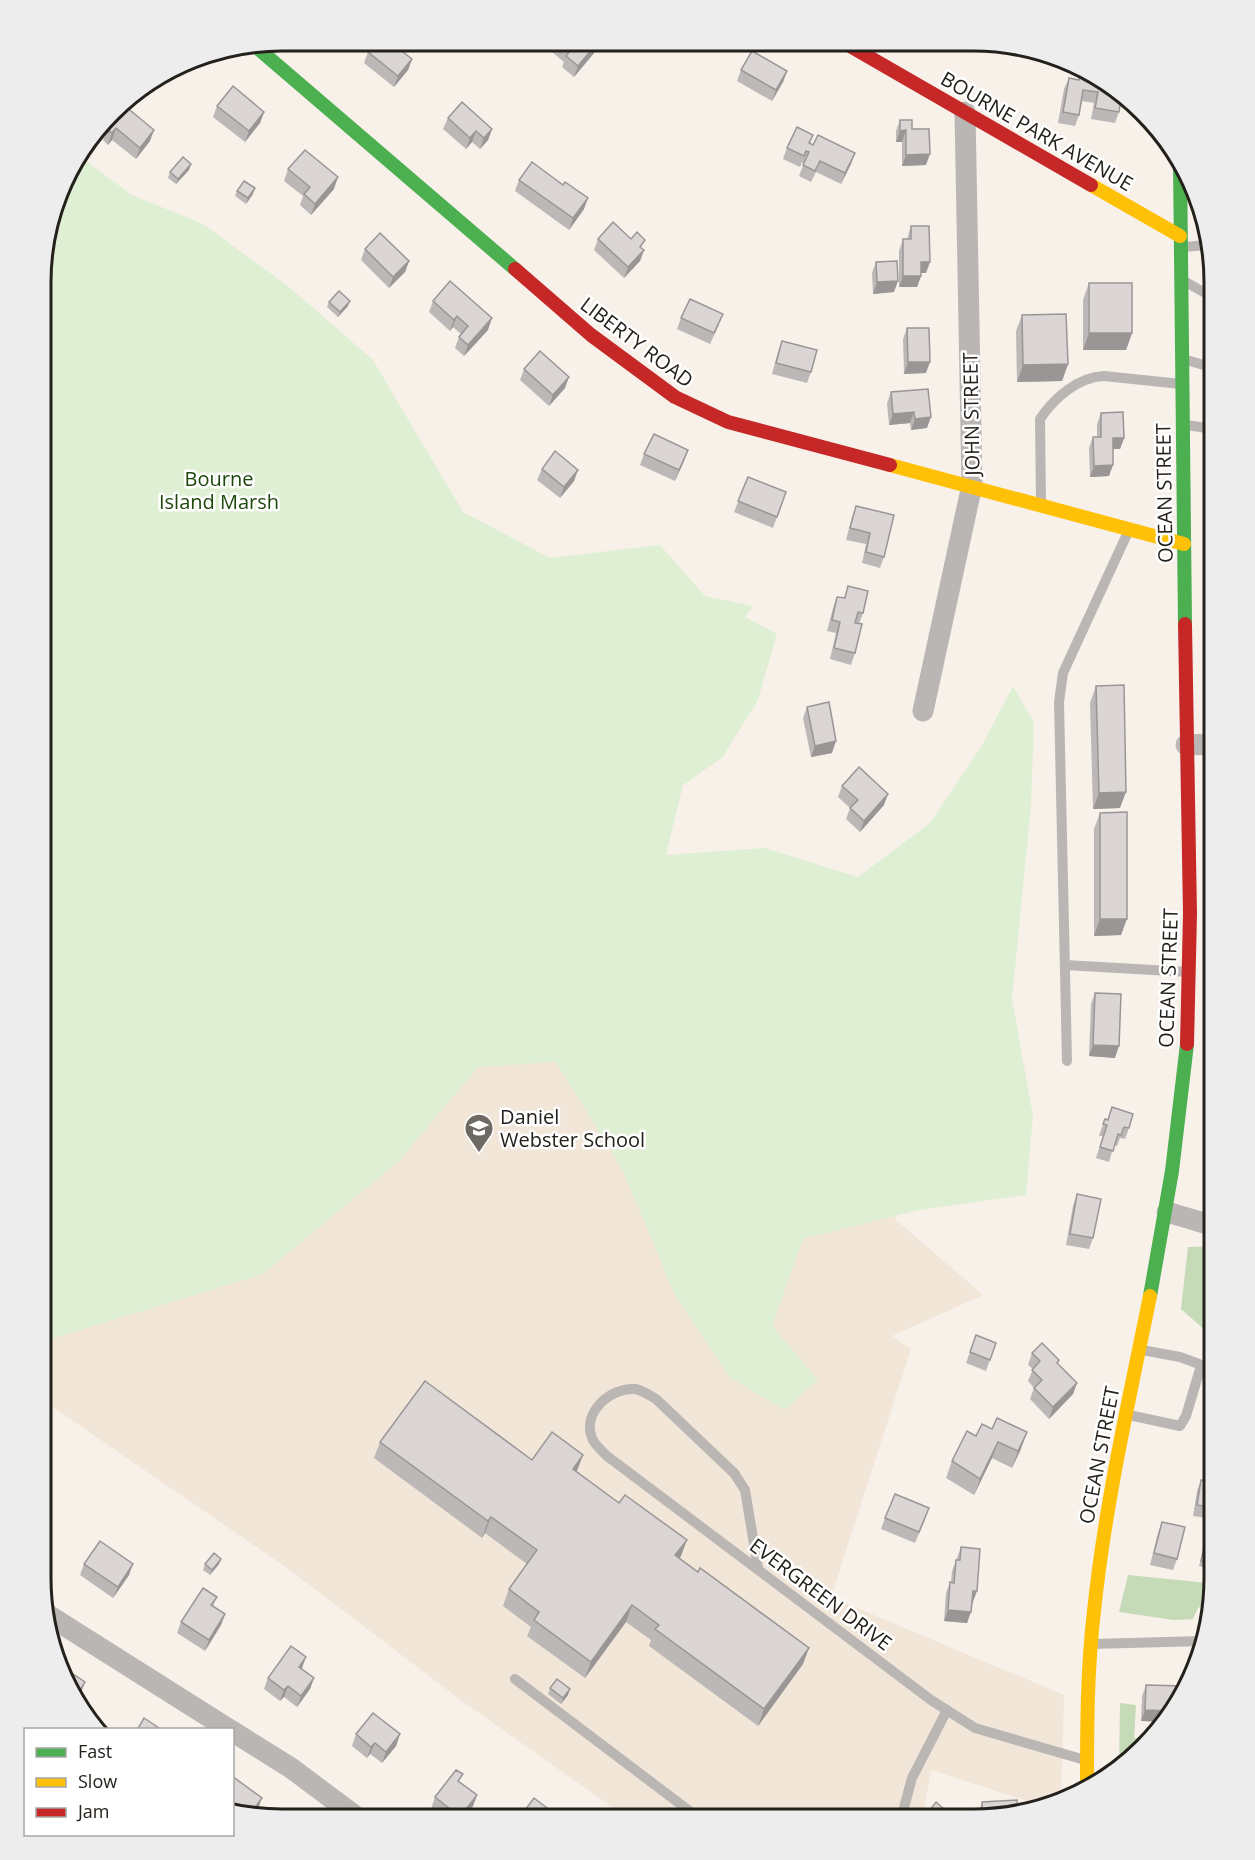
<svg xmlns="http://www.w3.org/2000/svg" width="1255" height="1860" font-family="'Open Sans',sans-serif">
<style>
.built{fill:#f1e6d8}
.green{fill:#dfefd3}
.forest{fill:#c5dab7}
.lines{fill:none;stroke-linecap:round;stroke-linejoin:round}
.lane{stroke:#bab6b4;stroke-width:10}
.street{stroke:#bab6b4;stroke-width:21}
.fast{stroke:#4caf50;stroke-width:14}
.slow{stroke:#ffc107;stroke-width:14}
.jam{stroke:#c62828;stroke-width:14}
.wall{fill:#bcb8b7}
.shaded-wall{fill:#999695}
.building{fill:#dbd6d5;stroke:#999695;stroke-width:1.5}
.labels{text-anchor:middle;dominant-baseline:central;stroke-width:5;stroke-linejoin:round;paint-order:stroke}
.street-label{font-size:20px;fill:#24201b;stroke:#fff}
.park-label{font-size:20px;fill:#1d470c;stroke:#fff}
.poi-label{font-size:20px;fill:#24201b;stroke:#fff;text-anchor:start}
.rim{fill:none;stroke:#24201b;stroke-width:3}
</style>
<rect width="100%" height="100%" fill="#f7f1ea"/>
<polygon class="built" points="42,595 938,1089 895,1219 983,1295 892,1336 911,1349 831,1597 1064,1695 1061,1802 1043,1806 931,1770 922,1819 629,1819 462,1701 287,1568 41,1399"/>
<polygon class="green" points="78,155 132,195 203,224 289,287 373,360 463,512 550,558 660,545 705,596 753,606 745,617 777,634 758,700 722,758 683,785 666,855 765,848 858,877 930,823 981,747 1013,686 1034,723 1031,806 1012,999 1033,1116 1026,1195 919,1210 803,1239 772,1326 818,1380 784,1410 729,1377 675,1295 623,1171 556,1062 478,1067 399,1161 263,1274 41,1342 43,250 73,161"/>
<g class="forest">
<polygon points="1214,1246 1214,1288 1209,1300 1214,1308 1214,1338 1181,1309 1188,1247"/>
<polygon points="1128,1575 1208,1583 1214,1580 1213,1599 1198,1608 1193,1619 1174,1620 1119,1612"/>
<polygon points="1120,1703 1136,1705 1134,1738 1154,1736 1119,1770"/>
</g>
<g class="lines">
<g class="lane">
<polyline points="1184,247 1207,245"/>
<polyline points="1184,281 1214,298"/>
<polyline points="1183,359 1214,368"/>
<polyline points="1186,425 1214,429"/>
<path d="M1041,504L1040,419C1054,398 1078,377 1104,376L1181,384"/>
<polyline points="1065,965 1188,972"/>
<polyline points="1067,1061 1059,702 1063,673 1128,532"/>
<polyline points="1129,1415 1180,1426 1186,1416 1200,1369 1199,1364 1180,1357 1142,1350"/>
<path d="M758,1568L745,1490L734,1473L656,1399C649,1395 642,1390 635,1389C610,1387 582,1413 592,1438C594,1444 602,1451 607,1456L931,1700L975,1728L1085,1760"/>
<polyline points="1092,1644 1203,1641"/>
<polyline points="515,1679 700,1819"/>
<polyline points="901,1819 912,1778 947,1710"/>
</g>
<g class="street">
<polyline points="923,711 972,485 965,112"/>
<polyline points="1186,745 1214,744"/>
<polyline points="1167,1212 1214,1226"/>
<polyline points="48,1615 230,1730"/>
<polyline points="232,1731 291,1768 358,1818"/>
</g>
<g class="fast">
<polyline points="254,45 515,269"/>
<polyline points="1180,161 1185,624"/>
<polyline points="1150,1296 1172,1171 1187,1044"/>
</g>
<g class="slow">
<polyline points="1091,185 1180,236"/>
<polyline points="890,465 1184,544"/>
<path d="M1087,1789C1087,1729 1087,1670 1094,1611C1105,1505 1129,1400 1150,1296"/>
</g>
<g class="jam">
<polyline points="843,42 1091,185"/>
<polyline points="515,269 591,335 675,397 728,422 890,465"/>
<polyline points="1185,624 1190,914 1187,1044"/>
</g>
</g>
<g class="wall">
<polygon points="549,41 598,41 594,53 574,77 562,67 564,62 546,47"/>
<polygon points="368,52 412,59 408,70 394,87 364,63"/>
<polygon points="741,70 787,71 783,82 772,101 737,81"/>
<polygon points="1080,75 1119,112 1115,123 1091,119 1094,103 1082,101 1079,115 1075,126 1058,123 1064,89 1069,78 1078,80"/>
<polygon points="125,106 150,141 136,159 112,140 108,145 103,140 107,129"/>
<polygon points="217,106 264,112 260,123 245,142 213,117"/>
<polygon points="448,118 492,129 488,140 480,149 472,142 466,149 443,129"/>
<polygon points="900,120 926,165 902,166 902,142 896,142 896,131"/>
<polygon points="813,135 810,143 851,164 841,184 816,172 811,182 799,176 804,163 802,162 800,167 783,159 787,148"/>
<polygon points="191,164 189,170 176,184 168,178 170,172"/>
<polygon points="288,169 334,189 311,215 300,205 303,196 284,181"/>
<polygon points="519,180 584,209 569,230 515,191"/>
<polygon points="237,191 253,194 246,204 235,196"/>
<polygon points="911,226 926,273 921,273 921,276 917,287 899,287 899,251 903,239 907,239"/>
<polygon points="598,239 642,249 644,250 640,261 624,278 594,250"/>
<polygon points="365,249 409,261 405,272 389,288 361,260"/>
<polygon points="876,262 894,292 873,294 872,273"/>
<polygon points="1089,283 1132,333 1126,350 1083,350 1083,300"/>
<polygon points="433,301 488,330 464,356 455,348 459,337 461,334 453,327 450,331 429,312"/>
<polygon points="329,302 348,306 338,317 327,307"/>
<polygon points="1022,315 1068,364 1062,381 1017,382 1016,331"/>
<polygon points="681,318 719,325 710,344 677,329"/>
<polygon points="907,328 926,373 904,374 903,339"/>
<polygon points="782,341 811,372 807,383 772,374 778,352"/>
<polygon points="524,369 565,388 549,406 520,380"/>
<polygon points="928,389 927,428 911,430 910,423 889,425 887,403 891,392"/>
<polygon points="1101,413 1124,438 1120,449 1113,449 1109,476 1090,477 1089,448 1093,437 1097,437 1097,424"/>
<polygon points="644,454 684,461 675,481 640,465"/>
<polygon points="542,469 574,481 560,498 537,480"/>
<polygon points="748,477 786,492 773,528 734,512"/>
<polygon points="856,506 884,557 880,568 862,563 866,544 846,540 852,517"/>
<polygon points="848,586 863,613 859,624 855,653 851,665 830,659 836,633 827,631 833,608 837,597 844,598"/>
<polygon points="1096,686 1120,808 1093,809 1090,703"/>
<polygon points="807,707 832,753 811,757 803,718"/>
<polygon points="842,786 884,805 860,832 846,819 850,808 838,797"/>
<polygon points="1100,813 1121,935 1094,936 1094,829"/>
<polygon points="1095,993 1115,1058 1089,1056 1091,1004"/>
<polygon points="1112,1107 1129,1128 1125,1139 1120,1138 1117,1146 1114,1145 1109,1162 1096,1158 1103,1136 1099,1136 1101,1130 1105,1119 1108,1120"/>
<polygon points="1077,1194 1093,1238 1089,1249 1066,1245 1073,1206"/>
<polygon points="976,1335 996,1343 986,1371 966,1363"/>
<polygon points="1032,1353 1058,1364 1077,1383 1073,1394 1049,1419 1030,1399 1034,1388 1028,1381 1033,1369 1028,1365"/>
<polygon points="992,1429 1021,1449 1012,1468 992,1458 974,1495 946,1478 952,1461 976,1436"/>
<polygon points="380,1442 532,1460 577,1472 681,1556 679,1558 803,1664 758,1726 649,1646 651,1640 626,1622 585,1678 527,1636 531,1627 503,1606 509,1589 527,1564 485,1533 482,1538 374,1458"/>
<polygon points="1201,1480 1214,1482 1214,1519 1193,1516 1197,1491"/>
<polygon points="885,1518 925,1520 915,1543 881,1529"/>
<polygon points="1162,1522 1177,1559 1173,1570 1150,1565 1158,1533"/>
<polygon points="1206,1538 1213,1563 1211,1569 1199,1566"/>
<polygon points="961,1547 973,1602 967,1623 944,1621 946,1593 950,1582 951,1582 952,1571"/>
<polygon points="84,1564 129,1575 113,1598 80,1575"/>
<polygon points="205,1564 219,1564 210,1575 203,1570"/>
<polygon points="217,1597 213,1606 225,1614 221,1625 205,1651 177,1633 181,1622"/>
<polygon points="301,1669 314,1678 310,1689 297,1707 284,1697 280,1701 264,1689 268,1678"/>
<polygon points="1146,1685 1184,1691 1167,1722 1141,1721 1142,1696"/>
<polygon points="550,1688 568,1695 561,1704 548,1694"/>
<polygon points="356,1734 400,1734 396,1746 382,1763 370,1754 367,1758 352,1746"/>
<polygon points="460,1782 477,1795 473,1806 463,1818 443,1818 431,1809 435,1797"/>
<polygon points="982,1802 1018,1811 978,1819 978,1814"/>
<polygon points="945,1810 942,1815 939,1819 930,1819 927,1817 929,1811"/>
</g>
<g class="shaded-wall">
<polygon points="598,42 594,53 574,77 578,66"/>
<polygon points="412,59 408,70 394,87 398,76"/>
<polygon points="787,71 783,82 772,101 776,90"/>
<polygon points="264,112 260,123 245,142 249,131"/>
<polygon points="116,128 112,140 108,145 112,133"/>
<polygon points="492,129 488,140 480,149 484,138"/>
<polygon points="154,130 150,141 136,159 140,148"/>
<polygon points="906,130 902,142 896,142 900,131"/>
<polygon points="476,131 472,142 466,149 470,138"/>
<polygon points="855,153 851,164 841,184 845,173"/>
<polygon points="930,154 926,165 902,166 906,155"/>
<polygon points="191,164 189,170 176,184 178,179"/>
<polygon points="338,177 334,189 311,215 315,204"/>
<polygon points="255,188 253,194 246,204 248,198"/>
<polygon points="588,198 584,209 569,230 573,218"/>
<polygon points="644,250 640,261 624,278 628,267"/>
<polygon points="409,261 405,272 389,288 393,277"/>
<polygon points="921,262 930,262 926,273 917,273"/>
<polygon points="903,276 921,276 917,287 899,287"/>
<polygon points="898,281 894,292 873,294 877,282"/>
<polygon points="350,301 348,306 338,317 340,312"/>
<polygon points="457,316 453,327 450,331 454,320"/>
<polygon points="492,318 488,330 464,356 468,345"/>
<polygon points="1089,333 1132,333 1126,350 1083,350"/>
<polygon points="908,362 930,362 926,373 904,374"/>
<polygon points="1068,364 1062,381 1017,382 1023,365"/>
<polygon points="569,377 565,388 549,406 553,395"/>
<polygon points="914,412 910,423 889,425 893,414"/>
<polygon points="931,417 927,428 911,430 915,419"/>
<polygon points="1113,438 1124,438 1120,449 1108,449"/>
<polygon points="688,450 684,461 675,481 679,470"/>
<polygon points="1113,465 1109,476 1090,477 1094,466"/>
<polygon points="578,470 574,481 560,498 564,487"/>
<polygon points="836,741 832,753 811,757 815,746"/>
<polygon points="1126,792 1120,808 1093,809 1099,793"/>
<polygon points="888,794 884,805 860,832 864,821"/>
<polygon points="1100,919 1127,919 1121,935 1094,936"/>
<polygon points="1093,1045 1119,1046 1115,1058 1089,1056"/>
<polygon points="1077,1383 1073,1394 1049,1419 1053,1407"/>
<polygon points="1027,1432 1021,1449 1012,1468 1018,1451"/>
<polygon points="998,1442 992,1458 974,1495 980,1479"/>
<polygon points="583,1455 577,1471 573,1469"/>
<polygon points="51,1511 47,1522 41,1534 41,1530"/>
<polygon points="491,1517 485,1533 482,1538 488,1521"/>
<polygon points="687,1540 681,1556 669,1572 675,1555"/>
<polygon points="221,1559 219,1564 210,1575 212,1570"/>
<polygon points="133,1564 129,1575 113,1598 118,1587"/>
<polygon points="973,1591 977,1591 973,1602 969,1602"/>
<polygon points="632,1605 626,1622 585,1678 591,1662"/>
<polygon points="948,1610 971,1612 967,1623 944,1621"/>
<polygon points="225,1614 221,1625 205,1651 209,1640"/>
<polygon points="809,1648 803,1664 758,1726 764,1709"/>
<polygon points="306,1657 302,1668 295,1678 299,1667"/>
<polygon points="314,1678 310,1689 297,1707 301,1696"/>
<polygon points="85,1682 81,1693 76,1701 75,1698"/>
<polygon points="288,1686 284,1697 280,1701 284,1690"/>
<polygon points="570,1689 568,1695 561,1704 563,1698"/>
<polygon points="1145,1710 1173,1711 1167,1722 1141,1721"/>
<polygon points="400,1734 396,1746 382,1763 386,1752"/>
<polygon points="375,1743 370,1754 367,1758 371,1747"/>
<polygon points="477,1795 473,1806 463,1818 459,1818"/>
<polygon points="262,1798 258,1809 252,1817 248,1817"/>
<polygon points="945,1810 942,1815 939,1819 937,1819"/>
</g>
<g class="building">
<polygon points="377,41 389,41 412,59 398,76 368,52"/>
<polygon points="556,41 598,41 598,42 578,66 566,56 569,52"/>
<polygon points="752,51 787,71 776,90 741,70"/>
<polygon points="1080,75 1103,80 1120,90 1122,92 1119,112 1095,108 1098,92 1083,90 1079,115 1063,112 1069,78 1079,80"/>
<polygon points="233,86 264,112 249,131 217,106"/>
<polygon points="462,102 492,129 484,138 476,131 470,138 448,118"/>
<polygon points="125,106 154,130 140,148 116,128 112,133 107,129"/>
<polygon points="900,120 912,120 912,129 929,129 930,154 906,155 906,130 900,131"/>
<polygon points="797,127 813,135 809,143 813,145 818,135 855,153 845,173 820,161 815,171 803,165 809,152 806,151 804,156 787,148"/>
<polygon points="305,150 338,177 315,204 304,194 310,187 288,169"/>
<polygon points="183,157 191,164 178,179 170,172"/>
<polygon points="532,162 563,185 565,182 588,198 573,218 519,180"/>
<polygon points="244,181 255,188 248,198 237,191"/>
<polygon points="613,222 631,239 637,232 645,240 640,247 644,250 628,267 598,239"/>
<polygon points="911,226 929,226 930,262 921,262 921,276 903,276 903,239 911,239"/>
<polygon points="380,233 409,261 393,277 365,249"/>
<polygon points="897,261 898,281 877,282 876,262"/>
<polygon points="450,281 492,318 468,345 459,337 468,326 457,316 454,320 433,301"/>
<rect x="1089" y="283" width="43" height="50"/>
<polygon points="339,291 350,301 340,312 329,302"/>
<polygon points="690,299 723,314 714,333 681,318"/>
<polygon points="1066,314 1068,364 1023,365 1022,315"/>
<polygon points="907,328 929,328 930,362 908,362"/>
<polygon points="782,341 817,350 811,372 776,363"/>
<polygon points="540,351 569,377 553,395 524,369"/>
<polygon points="928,389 931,417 915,419 914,412 893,414 891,392"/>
<polygon points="1123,412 1124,438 1113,438 1113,465 1094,466 1093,437 1101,437 1101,413"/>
<polygon points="654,434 688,450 679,470 644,454"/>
<polygon points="555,451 578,470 564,487 542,469"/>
<polygon points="748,477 786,492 777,517 738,501"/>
<polygon points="856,506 894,515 884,557 866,552 870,533 850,528"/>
<polygon points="848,586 868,591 863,613 858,612 855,623 862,624 855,653 834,648 840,622 832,620 837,597 845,598"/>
<polygon points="1124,685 1126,792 1099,793 1096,686"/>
<polygon points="829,702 836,741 815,746 807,707"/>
<polygon points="859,767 888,794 864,821 850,808 858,800 842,786"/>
<polygon points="1127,812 1127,919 1100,919 1100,813"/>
<polygon points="1095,993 1121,994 1119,1046 1093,1045"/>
<polygon points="1112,1107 1133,1114 1129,1128 1124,1127 1121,1135 1118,1134 1113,1151 1100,1147 1107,1125 1103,1124 1105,1119 1108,1120"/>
<polygon points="1077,1194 1101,1199 1093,1238 1070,1234"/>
<polygon points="976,1335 996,1343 990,1360 970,1352"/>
<polygon points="1042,1343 1059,1360 1057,1363 1077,1383 1053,1407 1034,1388 1042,1380 1032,1370 1040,1361 1032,1353"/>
<polygon points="425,1381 532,1460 552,1432 583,1455 573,1469 619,1503 625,1495 687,1540 675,1555 698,1572 700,1568 809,1648 764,1709 655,1629 659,1625 632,1605 591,1662 534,1620 539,1612 509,1589 537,1550 491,1517 488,1521 380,1442"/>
<polygon points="997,1418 1027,1432 1018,1451 998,1442 980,1479 952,1461 967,1431 976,1436 982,1424 992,1429"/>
<polygon points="1201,1480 1214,1482 1214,1508 1197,1505"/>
<polygon points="895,1494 929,1508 919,1532 885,1518"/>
<polygon points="41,1500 44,1501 42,1505 51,1511 41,1530"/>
<polygon points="1162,1522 1185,1527 1177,1559 1154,1553"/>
<polygon points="1206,1538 1214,1539 1213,1563 1201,1561"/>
<polygon points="100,1541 133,1564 118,1587 84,1564"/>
<polygon points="961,1547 980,1549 977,1591 973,1591 971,1612 948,1610 950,1582 954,1583 956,1560 960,1560"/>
<polygon points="214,1553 221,1559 212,1570 205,1564"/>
<polygon points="203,1588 217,1597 211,1605 225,1614 209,1640 181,1622"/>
<polygon points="291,1646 306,1657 299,1667 314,1678 301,1696 288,1686 284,1690 268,1678"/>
<polygon points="58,1664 85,1682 75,1698 59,1671"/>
<polygon points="557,1679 570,1689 563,1698 550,1688"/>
<polygon points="1146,1685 1184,1686 1184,1691 1173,1711 1145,1710"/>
<polygon points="373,1713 400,1734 386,1752 375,1743 371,1747 356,1734"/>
<polygon points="144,1718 162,1730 137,1730"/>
<polygon points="456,1770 463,1774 458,1781 477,1795 460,1817 435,1797"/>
<polygon points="232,1776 262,1798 248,1817 232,1813"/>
<polygon points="534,1798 551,1811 545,1818 519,1818"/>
<polygon points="1017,1800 1018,1811 983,1818 982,1802"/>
<polygon points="936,1802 945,1810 938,1818 929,1811"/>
</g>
<defs>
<g id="school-pin" transform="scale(1.5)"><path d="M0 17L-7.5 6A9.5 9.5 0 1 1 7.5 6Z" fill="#6e6963" stroke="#fff"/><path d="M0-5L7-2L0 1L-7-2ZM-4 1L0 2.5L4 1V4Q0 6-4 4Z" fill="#fff"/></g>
</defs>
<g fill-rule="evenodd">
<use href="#school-pin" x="479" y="1128"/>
</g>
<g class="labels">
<g class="street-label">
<text transform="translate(1037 131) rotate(30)">BOURNE PARK AVENUE</text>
<text transform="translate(637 342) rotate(37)">LIBERTY ROAD</text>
<text transform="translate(971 414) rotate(-91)">JOHN STREET</text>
<text transform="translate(1164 493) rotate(-91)">OCEAN STREET</text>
<text transform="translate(1168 978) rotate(-88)">OCEAN STREET</text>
<text transform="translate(1099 1455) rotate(-79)">OCEAN STREET</text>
<text transform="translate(821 1594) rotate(37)">EVERGREEN DRIVE</text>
</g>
<g class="park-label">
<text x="219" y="478">Bourne<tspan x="219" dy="23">Island Marsh</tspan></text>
</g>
<g class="poi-label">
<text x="500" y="1116">Daniel<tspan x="500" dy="23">Webster School</tspan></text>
</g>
</g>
<path d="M0 0H1255V1860H0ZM282 51H973A231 231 0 0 1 1204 282V1578A231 231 0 0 1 973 1809H282A231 231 0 0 1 51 1578V282A231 231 0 0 1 282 51Z" fill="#ededed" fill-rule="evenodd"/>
<path class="rim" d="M282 51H973A231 231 0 0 1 1204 282V1578A231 231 0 0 1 973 1809H282A231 231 0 0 1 51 1578V282A231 231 0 0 1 282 51Z"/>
<rect x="24" y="1728" width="210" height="108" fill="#ffffff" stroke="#a7a6a4" stroke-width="1.5"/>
<rect x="36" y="1748" width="30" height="9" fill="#4caf50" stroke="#a7a6a4" stroke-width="1.5"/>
<text x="78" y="1758" font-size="18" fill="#24201b">Fast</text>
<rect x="36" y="1778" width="30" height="9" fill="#ffc107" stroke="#a7a6a4" stroke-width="1.5"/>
<text x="78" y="1788" font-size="18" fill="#24201b">Slow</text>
<rect x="36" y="1808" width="30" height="9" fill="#c62828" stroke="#a7a6a4" stroke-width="1.5"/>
<text x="78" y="1818" font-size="18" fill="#24201b">Jam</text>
</svg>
